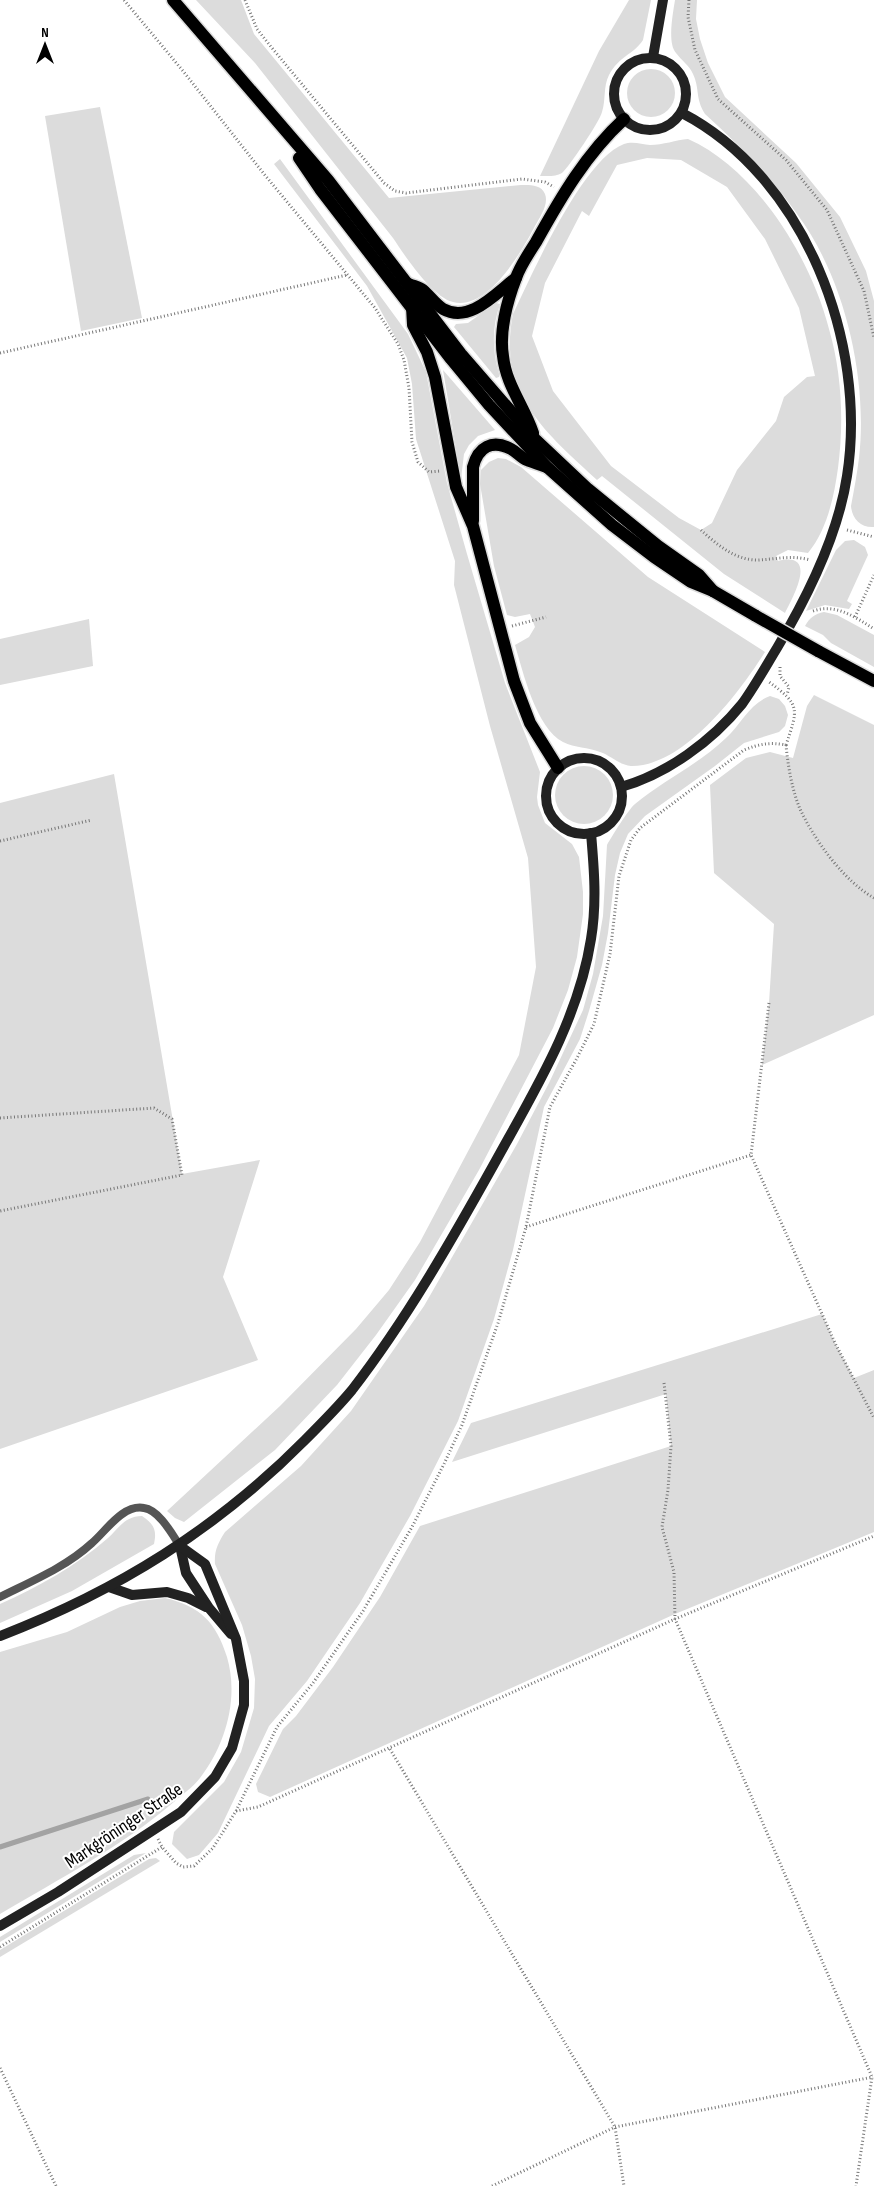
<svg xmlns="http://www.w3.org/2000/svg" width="874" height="2186" font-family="'Sofia Sans Condensed',sans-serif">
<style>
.green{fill:#dcdcdc;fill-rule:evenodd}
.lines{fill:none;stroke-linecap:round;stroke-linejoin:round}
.stream{stroke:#a3a3a3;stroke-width:5}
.primary-casing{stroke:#dbdbdb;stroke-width:15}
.path{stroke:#777;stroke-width:3;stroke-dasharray:1 2.5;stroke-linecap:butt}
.lane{stroke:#555;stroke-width:8}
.secondary{stroke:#222;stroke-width:10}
.primary{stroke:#000;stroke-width:12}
.primary-bridge-casing{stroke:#dbdbdb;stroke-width:15;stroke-linecap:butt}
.primary-bridge{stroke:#000;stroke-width:12}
.labels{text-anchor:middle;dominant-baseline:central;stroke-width:4;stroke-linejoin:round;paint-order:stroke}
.street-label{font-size:19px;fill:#000;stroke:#fff}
</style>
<rect width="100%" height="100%" fill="#fff"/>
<g class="green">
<path d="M196,0H241L254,34L389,198L521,185C529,185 541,184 545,194C549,204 540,217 535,226C522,251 488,311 453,302C432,297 405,256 393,238L255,63Z"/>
<path d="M629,0H651L643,40C633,55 619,56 609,75C603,87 606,99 602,112C600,121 569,167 562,173C556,177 547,176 540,176L599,51Z"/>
<path d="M675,0H697L696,19L700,39L708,63L725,97L796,163L840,217L866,271L874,301V527C861,528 852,519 851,506C854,490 857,474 859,458C868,379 845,278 797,214C771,177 738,144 705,114C695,98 700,89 693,74C689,65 682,61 676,53C667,43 673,13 675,0Z"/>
<circle cx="651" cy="93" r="24"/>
<polygon points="100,107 142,318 81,331 45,116"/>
<path d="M688,139C756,169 811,258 829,329C842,374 844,422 838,468C834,497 827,530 808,553L788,550L776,556L778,561C819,551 793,597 785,613L724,574L602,476L597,480C545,432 497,393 513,314C532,274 583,159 624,144C632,141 642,144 650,145C663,145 676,140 688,139ZM647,158L681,160L727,187L765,239L799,308L815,376L807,377L784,397L776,421L737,470L712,523L701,530L679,518L611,466L553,391L532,336L545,283L582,211L589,216L617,165Z"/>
<polygon points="280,159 408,334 426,372 447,483 467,554 505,683 540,772 537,797 538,805 545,823 572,844 579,857 583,892 583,914 577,957 568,990 553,1028 479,1170 415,1280 376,1335 337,1385 275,1450 184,1522 175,1518 167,1511 280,1406 356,1329 389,1290 420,1242 519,1055 536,967 528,858 490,726 454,585 455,561 416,439 412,384 407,358 367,286 274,164"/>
<path d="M496,303L500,304C492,327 492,350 499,374V377L496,378L454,327L456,324L468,323Z"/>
<polygon points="443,370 495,430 478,436 469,445 464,454 461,479"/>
<path d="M498,458L506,459L521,467L648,577L765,652C740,692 684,767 631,766C619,765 610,755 600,752C588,747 575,748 563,742C536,728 523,672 515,645L529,637L535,627L530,614L515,617L507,615L494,566L480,484L481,470L489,462Z"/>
<polygon points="854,540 865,547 868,555 847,601 852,604 849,609 825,605 806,611 836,550 845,541"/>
<path d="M824,612L837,615L874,635V667L831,643L823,635L805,626C810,617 815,614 824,612Z"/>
<polygon points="89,619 93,666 0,685 0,639"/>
<polygon points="814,695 874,725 874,1015 762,1065 769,1003 774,924 714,873 710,785 746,758 770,752 793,758 807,706"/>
<path d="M770,696L779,699L785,706L788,715L785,726L779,732L744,743L715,766L645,816L628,834L620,853L615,875L608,933L602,965L589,1011L580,1039L544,1107L513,1250L494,1319L458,1421L410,1516L360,1603L307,1681L269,1726L218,1833L199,1855L187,1859L172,1844L174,1832L224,1782L241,1752L254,1708L255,1679L251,1656L242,1625L215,1564C214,1551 218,1543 225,1532L301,1466L351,1411L424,1306L517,1144L549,1083L583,1010L593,974L603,916L607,845C612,836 628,810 635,804C664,780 699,764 726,738C741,724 750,703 770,696Z"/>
<circle cx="584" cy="795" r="29"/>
<polygon points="114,774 182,1174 260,1160 223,1277 258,1360 0,1449 0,803"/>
<polygon points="822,1314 835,1343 854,1378 874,1370 874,1532 675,1614 270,1797 258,1792 256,1784 283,1729 296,1716 333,1667 380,1597 420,1526 671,1446 666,1394 452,1462 471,1423"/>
<path d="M142,1516C154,1524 157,1530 154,1544L72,1591L0,1623V1604C38,1587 76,1566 108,1538C119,1528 125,1516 142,1516Z"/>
<path d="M165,1598C200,1606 216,1622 227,1657C239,1698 226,1744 200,1778C193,1787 183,1794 175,1801C123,1846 59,1879 0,1914V1652L67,1632L120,1607L140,1601Z"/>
<polygon points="146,1853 0,1942 0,1937 134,1855"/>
<polygon points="156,1858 160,1861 0,1957 0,1950 149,1859"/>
</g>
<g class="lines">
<polyline class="stream" points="0,1847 148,1799"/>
<g class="primary-casing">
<g id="primary">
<polyline points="173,0 328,180 461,354 535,439 588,489 658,546 699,575 713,591"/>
<polyline points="299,158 320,189 451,359 489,405 547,467 612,525 654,557 691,582 713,591 756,616"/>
<path d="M409,284C413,286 419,287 423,290C430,296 435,304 443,309C470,324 496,293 516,278"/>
<polyline points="412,307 413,325 427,352 435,377 456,487 473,526 514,681 530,723 558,768"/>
<path d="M533,433C524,406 506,385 503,356C499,332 507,301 516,278C520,266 529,253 536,242C561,197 586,154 624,119"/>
<path d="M473,521V467C478,447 492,439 511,449C517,452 521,458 527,460C533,463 540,464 546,467"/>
<polyline points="818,651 874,681"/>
</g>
</g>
<g class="path">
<polyline points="124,0 183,71 264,174 375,308 398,344 404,360 409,388 412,442 418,462 429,472 440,471"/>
<polyline points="245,0 257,29 272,48 384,183 395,191 406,193 522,179 545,182 554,187"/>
<polyline points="689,0 688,17 695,50 718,99 786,160 827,210 864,291 874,338"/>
<polyline points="0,353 347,275"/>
<path d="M701,530C716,544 736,561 759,560C776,559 793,555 810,560"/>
<polyline points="847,530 874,537"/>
<path d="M813,611C836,603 855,617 874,629"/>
<polyline points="855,617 874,575"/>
<polyline points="512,626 546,617"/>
<polyline points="780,667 780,676 789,687 787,695"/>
<path d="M786,745C788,766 792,790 800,809C815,841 844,881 874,898"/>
<polyline points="0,841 92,820"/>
<polyline points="769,1003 751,1155 835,1343 874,1418"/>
<polyline points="0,1118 154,1108 172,1119 182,1175 0,1211"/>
<polyline points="526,1227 751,1155"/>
<polyline points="664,1383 671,1446 668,1490 662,1527 674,1572 675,1619 872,2077 856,2186"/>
<polyline points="390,1749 615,2127 624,2186"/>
<polyline points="236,1811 258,1807 675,1619 874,1536"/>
<path d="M158,1839L162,1847L176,1863L183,1867L194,1866L213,1848L236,1811L277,1727L313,1683L363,1611L412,1527L444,1464L462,1425L498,1323L526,1227L550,1107L577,1058L594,1024L610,954L619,876L631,840L640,828L744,750C759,744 770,742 786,745C798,709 801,705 769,682"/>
<polyline points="0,1947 162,1847"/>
<polyline points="0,2068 56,2186"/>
<polyline points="492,2186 615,2127 873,2077"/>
</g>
<path class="lane" d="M0,1597C32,1581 66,1567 92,1543C106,1531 123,1504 144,1508C159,1510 172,1534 180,1546"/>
<g class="secondary">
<polyline points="653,57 663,0"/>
<circle cx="650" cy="94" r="36"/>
<circle cx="584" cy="796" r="38"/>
<path d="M621,787C667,774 712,741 742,704C755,686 766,666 777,648C808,596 838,536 847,476C868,343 805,177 682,113"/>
<polyline points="180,1546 186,1573 209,1608 231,1634"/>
<polyline points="109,1587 132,1595 167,1592 188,1598 206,1607"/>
<path d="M0,1636C117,1591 217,1529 305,1440C321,1424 338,1407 352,1390C406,1320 450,1243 493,1166C533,1093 578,1022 591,939C597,903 594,868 591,833"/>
<polyline points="0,1926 58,1892 181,1812 215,1777 232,1748 244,1705 244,1681 236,1639 205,1564 180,1546"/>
</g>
<use href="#primary" class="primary"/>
<g class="primary-bridge-casing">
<polyline id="primary-bridge" points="756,616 818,651"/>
</g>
<use href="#primary-bridge" class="primary-bridge"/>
</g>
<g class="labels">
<g class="street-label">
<text transform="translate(124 1826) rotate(-34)">Markgröninger Straße</text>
</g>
</g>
<g transform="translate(45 45)" stroke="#ffffff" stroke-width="4" paint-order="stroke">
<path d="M0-4L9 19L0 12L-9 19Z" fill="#000000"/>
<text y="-8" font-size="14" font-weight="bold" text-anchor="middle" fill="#000000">N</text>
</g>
</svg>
